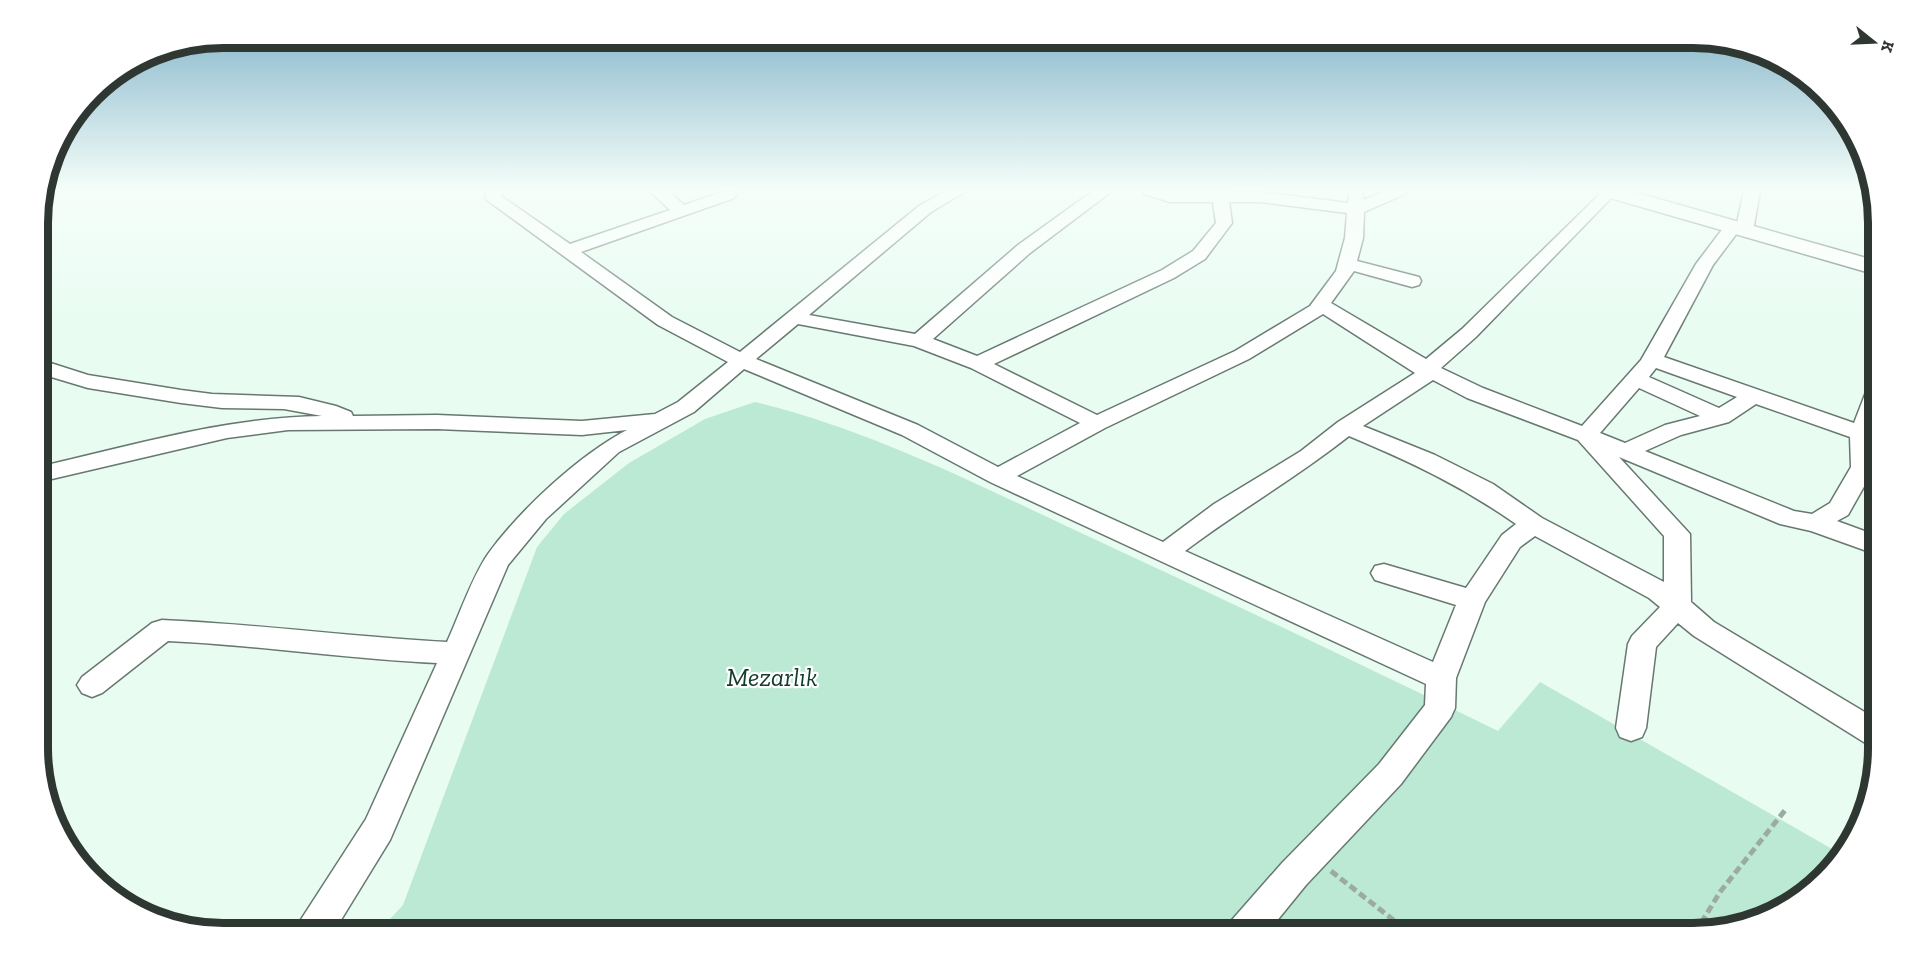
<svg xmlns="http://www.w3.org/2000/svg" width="1916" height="971" font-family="'Zilla Slab',serif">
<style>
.green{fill:#bbe9d4}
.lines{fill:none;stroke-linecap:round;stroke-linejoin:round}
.minor-casing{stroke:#677870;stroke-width:3}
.major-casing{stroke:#677870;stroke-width:3}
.path{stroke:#9baaa2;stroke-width:5;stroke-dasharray:8 4;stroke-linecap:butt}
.minor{fill:#fff;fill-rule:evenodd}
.major{fill:#fff;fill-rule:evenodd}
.labels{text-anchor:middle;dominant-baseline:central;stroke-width:4.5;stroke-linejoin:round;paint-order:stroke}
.near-park-label{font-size:26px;font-style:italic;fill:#133c2c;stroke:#fff}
.rim{fill:none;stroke:#2f3733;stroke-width:8}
</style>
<rect width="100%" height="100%" fill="#e8fcf2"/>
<path class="green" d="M755,402C868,429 974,483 1079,532C1219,597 1359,663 1498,731L1540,682L1839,853L1796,902L1705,933H377L403,905L537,547L564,514L629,463L705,419Z"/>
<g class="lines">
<g class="minor-casing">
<path id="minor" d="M487,191H503L501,196L570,244L670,210L650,191H668L684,205L722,192H734L736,195L734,198L581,252L672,317L740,352L919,206L946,191H966L931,212L809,315L915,334L1018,245L1093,191H1112L1030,253L933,339L977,356L1162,270L1193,251L1216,223L1213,202H1170L1144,194L1142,191L1260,192L1348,203L1350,191H1362L1364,200L1385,191H1407L1405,194L1364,212L1363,238L1357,261L1419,277L1421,281L1419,285L1412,287L1354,271L1331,303L1426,359L1462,329L1603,191H1618L1476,337L1441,368L1483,388L1582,426L1641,360L1696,264L1727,223H1737L1744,191H1760L1753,231L1750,235L1744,236L1737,233L1713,265L1664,357L1854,423L1866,392L1869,387L1877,386L1878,419L1872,433L1875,467L1848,515L1837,521L1878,536V555L1811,531L1780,524L1619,457L1690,534L1691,602L1714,622L1878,720V748L1867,744L1694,636L1678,623L1656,647L1646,728L1642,737L1631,741L1620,737L1616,728L1628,644L1632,636L1660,607L1649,598L1535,536L1520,547L1485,602L1456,678L1455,708L1451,717L1401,784L1306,885L1267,933H1226L1231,921L1282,863L1379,764L1425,705L1426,684L990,482L902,435L744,369L694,412L619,452L546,519L508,565L390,840L333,933H295L300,921L366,819L437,663C347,659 258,645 168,641L102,693L92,697L82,693L77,685L82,677L152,623L162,620C257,624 352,637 447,642C459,616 472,577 488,554C520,510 579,455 627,430L582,435L437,429L288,430L227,438L39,482L38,467C131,446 226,417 322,416L284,409L222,408L181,403L88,388L38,373V359L88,375L181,390L212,394L299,397L336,406L351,412L353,416L437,415L582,421L655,414L678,402L728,362L658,325L487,200L485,197ZM1229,202H1260L1347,213L1345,238L1336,271L1310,306L1235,351L1097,415L994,364L1174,278L1205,259L1232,223ZM1323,314L1415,373L1338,422L1301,451L1214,504L1163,542L1017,476L1105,428L1249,359ZM798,324L914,346L971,368L1080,423L998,467L918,425L756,359ZM1656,368L1737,397L1719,408L1649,377ZM1433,380L1467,398L1578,440L1664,536V582L1542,518L1493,484L1435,455L1363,426ZM1639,388L1700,416L1665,425L1625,443L1600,433ZM1756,404L1850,437L1851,467L1830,503L1812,514L1794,511L1645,451L1681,435L1729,422ZM1349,436C1411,462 1460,485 1516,524L1502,535L1466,588L1384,564L1375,566L1371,573L1375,580L1456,605L1433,662L1185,551C1238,511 1296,478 1349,436Z"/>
</g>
<g class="major-casing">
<polygon id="major" points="1597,191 1630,191 1877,261 1877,275 1600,195"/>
</g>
<g class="path">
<polyline points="1331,871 1410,933"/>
<polyline points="1695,933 1720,892 1786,809"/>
</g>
<use href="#minor" class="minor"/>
<use href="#major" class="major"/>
</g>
<linearGradient id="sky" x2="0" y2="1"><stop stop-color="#7bafc6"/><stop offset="0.58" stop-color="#f5fef9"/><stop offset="1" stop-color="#f5fef9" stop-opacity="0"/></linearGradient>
<rect width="1916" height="327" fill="url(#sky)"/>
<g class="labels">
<g class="near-park-label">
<text x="772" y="677">Mezarlık</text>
</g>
</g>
<path d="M0 0H1916V971H0ZM223 48H1693A175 175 0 0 1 1868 223V748A175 175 0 0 1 1693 923H223A175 175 0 0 1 48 748V223A175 175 0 0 1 223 48Z" fill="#fff" fill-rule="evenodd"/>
<path class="rim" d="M223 48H1693A175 175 0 0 1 1868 223V748A175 175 0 0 1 1693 923H223A175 175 0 0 1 48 748V223A175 175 0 0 1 223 48Z"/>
<g transform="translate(1874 42) rotate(108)" stroke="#ffffff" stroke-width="4.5" paint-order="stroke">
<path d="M0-4.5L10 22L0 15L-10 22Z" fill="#2f3733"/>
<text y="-9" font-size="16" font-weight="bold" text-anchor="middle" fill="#2f3733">K</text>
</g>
</svg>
